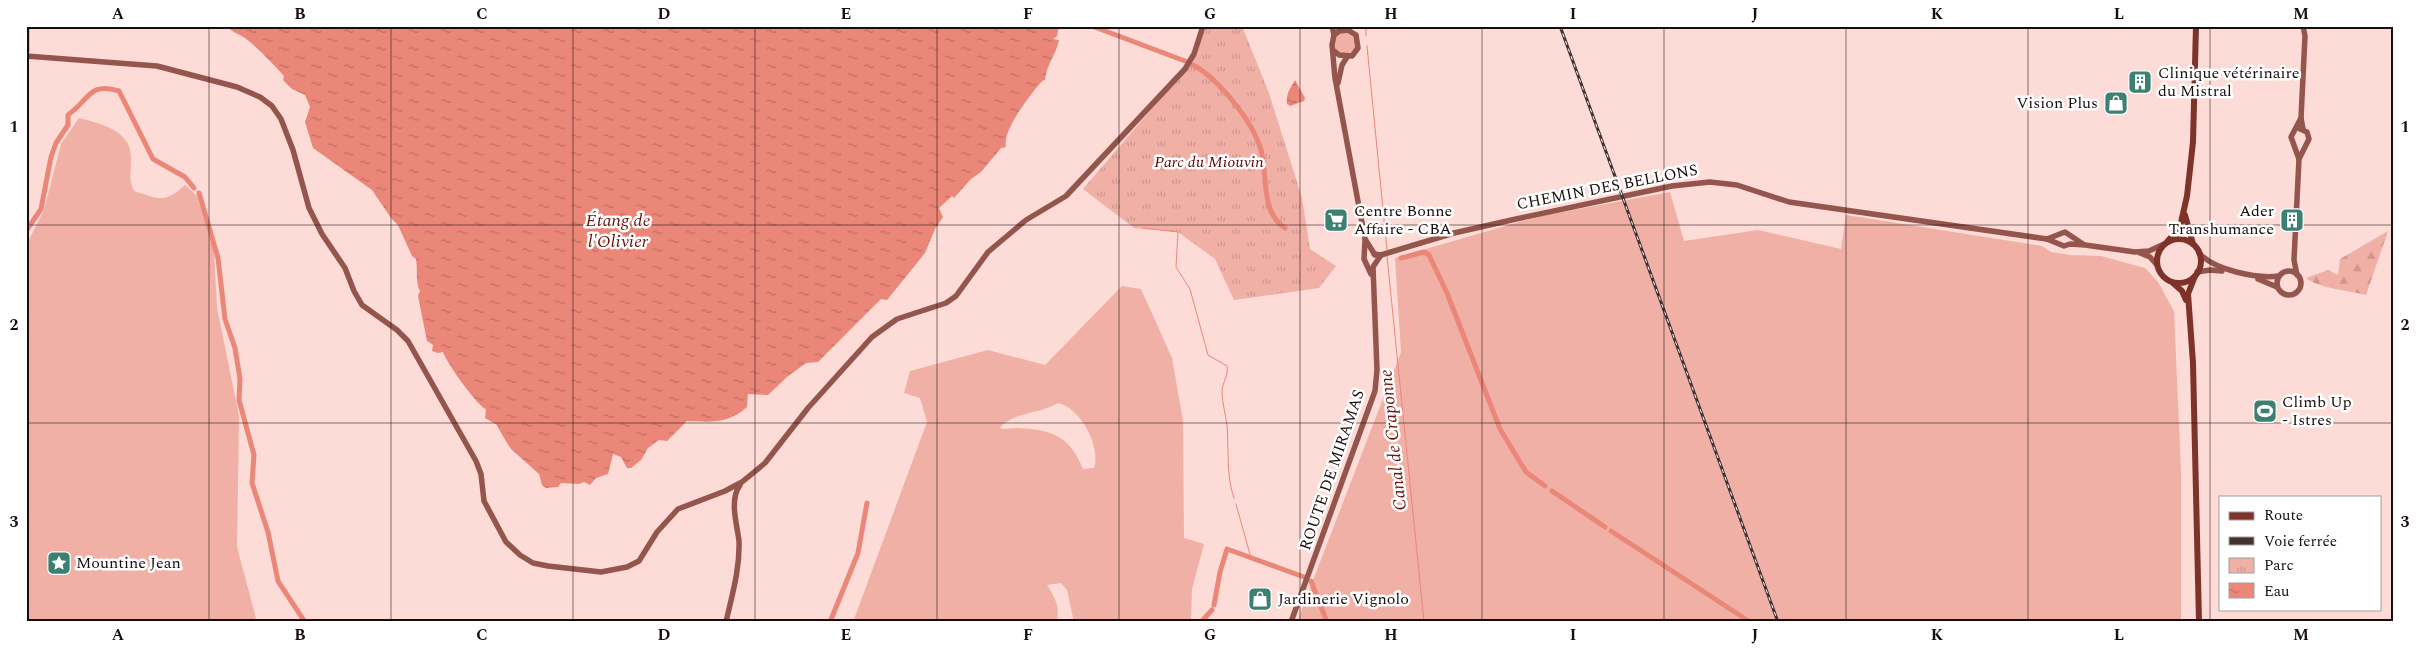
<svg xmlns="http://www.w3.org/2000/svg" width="2419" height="648" font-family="Spectral,serif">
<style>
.green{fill:#f0b0a6;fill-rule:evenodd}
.forest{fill:url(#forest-firs)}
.park{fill:url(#park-tufts)}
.water{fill:url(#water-ripples)}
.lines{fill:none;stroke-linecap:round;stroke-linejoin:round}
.stream{stroke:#eb8779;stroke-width:1}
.canal{stroke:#eb8779;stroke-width:5}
.secondary{stroke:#94554d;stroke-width:5.5}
.primary{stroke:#7d322a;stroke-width:6}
.rail-casing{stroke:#423231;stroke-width:3}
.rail{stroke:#fff;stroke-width:1;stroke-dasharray:4;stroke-linecap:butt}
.grid{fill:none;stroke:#190e0d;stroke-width:1;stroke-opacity:0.55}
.labels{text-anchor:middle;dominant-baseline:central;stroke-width:5;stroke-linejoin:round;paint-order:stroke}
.poi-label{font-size:16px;fill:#190e0d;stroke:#fff;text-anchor:start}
.park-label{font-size:16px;font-style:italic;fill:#600403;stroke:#fff}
.street-label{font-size:16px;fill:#190e0d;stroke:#fff}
.water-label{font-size:18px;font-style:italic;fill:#6d130e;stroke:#fff}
.neatline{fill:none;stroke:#190e0d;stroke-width:2}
.grid-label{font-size:16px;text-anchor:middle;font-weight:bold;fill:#190e0d}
</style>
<defs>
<pattern id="forest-firs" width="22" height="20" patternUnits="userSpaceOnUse" patternTransform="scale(1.25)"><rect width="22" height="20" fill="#f0b0a6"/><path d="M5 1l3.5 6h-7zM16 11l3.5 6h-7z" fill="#cd968e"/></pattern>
<pattern id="park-tufts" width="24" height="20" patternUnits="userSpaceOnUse" patternTransform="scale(1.25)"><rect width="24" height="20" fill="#f0b0a6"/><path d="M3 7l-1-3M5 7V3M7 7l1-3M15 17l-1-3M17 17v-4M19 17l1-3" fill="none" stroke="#cd968e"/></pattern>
<pattern id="water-ripples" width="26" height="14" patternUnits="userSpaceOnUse" patternTransform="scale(1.25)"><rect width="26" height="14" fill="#eb8779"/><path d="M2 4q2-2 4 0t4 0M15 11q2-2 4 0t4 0" fill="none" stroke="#be6d62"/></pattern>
</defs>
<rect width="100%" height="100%" fill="#fddbd6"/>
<g class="green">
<rect x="26" y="26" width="4" height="26"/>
<circle cx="1345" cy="43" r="11"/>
<path d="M79,118C99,123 131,130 131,157C132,172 127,176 134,191C159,199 164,204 185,185L197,196L214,251L217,308L239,416L237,547L257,622H26V246L44,210L61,144Z"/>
<polygon points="1670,192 1684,241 1758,230 1841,249 1846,215 2042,246 2051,252 2070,255 2101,256 2145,268 2158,282 2174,311 2181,471 2181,622 1297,622 1401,352 1395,258 1536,217"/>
<path d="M1122,286L1141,289L1172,358L1183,421L1184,538L1204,544L1192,589L1191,622H1074L1067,590L1061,583L1047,585C1055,597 1060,607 1057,622H853L927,422L920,398L904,393L910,371L988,350L1045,365ZM1058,403C1081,408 1101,447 1094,468L1083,469C1070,436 1052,430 1019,428C1012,428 1005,430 1000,428C1012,412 1041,414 1058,403Z"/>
</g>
<path class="forest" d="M2388,231L2366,295C2350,291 2318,288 2306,278L2328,270L2338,275L2340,259Z"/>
<polygon class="park" points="1242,26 1269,93 1302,198 1310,249 1336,266 1319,288 1234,300 1215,259 1178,232 1134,228 1083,189 1191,63 1205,27"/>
<g class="water">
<path d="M227,26H1059V27L1057,36L1053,39L1059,40C1056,55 1046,65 1045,80L1042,81C1031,94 1002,130 1006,147L1001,148L981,172L971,179L954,198L952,196L939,208L943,217L935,229L925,253L887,300L881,299L818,362L806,363L787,377L768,395L748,394L747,407C728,424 711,422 687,421L667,441L659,440L648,448L641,460L631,468H627L621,457L613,454L608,474L596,478L590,485L584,482L579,484L561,483L558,487L546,488L542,485L539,474L511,449C506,441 501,434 497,425L485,418L486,409C478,407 446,362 443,352L438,353L432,351L433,345L427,341L418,296L420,291C415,282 418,269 416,259L412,256L398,225L391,218L372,190L313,148L305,122L310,107L305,95L292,89L283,80L284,76C275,66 252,41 240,35C234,32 231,31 227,26Z"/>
<path d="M1295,80L1305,98L1304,101L1290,106L1287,104C1286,93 1290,89 1295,80Z"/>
</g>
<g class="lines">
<g class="stream">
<polyline points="1366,26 1366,36"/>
<polyline points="1367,46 1387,250"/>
<path d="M1143,228L1178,232L1176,267L1190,289L1208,355L1227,366C1229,376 1222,382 1222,392C1222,403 1226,415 1227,426C1229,450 1226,476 1234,498"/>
<polyline points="1387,256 1424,622"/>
<polyline points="1236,504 1251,558"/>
</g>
<g class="canal">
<polyline points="1092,26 1185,61"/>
<path d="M1193,65C1219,79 1253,122 1261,150C1268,175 1260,212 1285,228"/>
<polyline points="199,193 218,258 225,319 235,348 240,379 239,400 254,455 252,483 268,532 278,581 305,622"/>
<path d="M26,231L41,209L51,157L56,143L68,125V115C90,99 89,82 119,91L153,159L185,177L194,188"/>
<polyline points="1401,258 1424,252 1429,255 1447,293 1500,429 1526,472 1545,486"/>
<polyline points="1552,491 1605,527"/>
<polyline points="1611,531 1750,622"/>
<polyline points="1311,581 1327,622"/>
<polyline points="1214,605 1220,572 1227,549 1304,577"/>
<polyline points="830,622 858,553 867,503"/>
<polyline points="1201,622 1212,610"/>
</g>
<g class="secondary">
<polyline points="1332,26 1334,35"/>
<polyline points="2303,26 2305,36 2301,118 2303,129"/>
<polyline points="1333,50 1339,55 1352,56 1358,48 1356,35 1348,30 1339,31 1334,35 1332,45 1335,78 1365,239 1375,255"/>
<polyline points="26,56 157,66 237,87 260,97 272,106 281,119 293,150 309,208 322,234 345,268 354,291 362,305 397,330 408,341 476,461 481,474 484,501 506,542 520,555 533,563 548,566 601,572 627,567 639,561 657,532 678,509 725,491 742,482 765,463 808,408 872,337 897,319 946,303 956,296 988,252 1026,220 1066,196 1185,69 1194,54 1203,26"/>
<polyline points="1338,83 1342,65 1347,57"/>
<polyline points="2299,159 2309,139 2307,132 2300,129"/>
<polyline points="2047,239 2065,232 2083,244"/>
<polyline points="1365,241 1364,259 1371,274"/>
<polyline points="2140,253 2150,257 2157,265"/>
<path d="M2199,253C2214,270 2257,279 2279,276"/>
<polyline points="1374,254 1381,255 1454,233 1516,219 1672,186 1710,182 1737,185 1789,202 2047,239 2064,246 2070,244 2085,245 2135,252 2149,251 2164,244"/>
<circle cx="2289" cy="283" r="12"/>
<polyline points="2197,272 2210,270 2222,271"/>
<polyline points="2297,275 2294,260 2299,159 2291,137 2301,118"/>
<polyline points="2258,279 2277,287"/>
<path d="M726,622C732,595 740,569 739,541C737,524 729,500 740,485"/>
<polyline points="1291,622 1375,391 1377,370 1373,267 1381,255"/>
</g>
<g class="primary">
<polyline points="2185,215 2193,244"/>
<circle cx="2179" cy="261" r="22"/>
<polyline points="2167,242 2180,227 2187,196 2193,142 2196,26"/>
<polyline points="2195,276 2188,294 2193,363 2199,622"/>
<polyline points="2173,283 2182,291 2186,300"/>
</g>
<g class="rail-casing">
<polyline id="rail" points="1560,26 1778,622"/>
</g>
<use href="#rail" class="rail"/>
</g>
<path class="grid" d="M209,26V622M391,26V622M573,26V622M755,26V622M937,26V622M1119,26V622M1300,26V622M1482,26V622M1664,26V622M1846,26V622M2028,26V622M2210,26V622M26,225H2393M26,423H2393"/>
<defs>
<g id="building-square" transform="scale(1.25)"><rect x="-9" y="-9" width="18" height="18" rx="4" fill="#3c8072" stroke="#fff"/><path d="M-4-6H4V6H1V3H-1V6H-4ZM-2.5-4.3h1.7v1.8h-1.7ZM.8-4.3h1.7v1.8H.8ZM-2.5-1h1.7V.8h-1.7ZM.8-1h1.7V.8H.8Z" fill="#fff"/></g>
<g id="shop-square" transform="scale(1.25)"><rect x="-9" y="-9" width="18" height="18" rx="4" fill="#3c8072" stroke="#fff"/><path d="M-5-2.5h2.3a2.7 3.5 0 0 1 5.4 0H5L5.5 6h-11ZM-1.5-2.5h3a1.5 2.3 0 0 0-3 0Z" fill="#fff"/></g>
<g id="supermarket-square" transform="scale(1.25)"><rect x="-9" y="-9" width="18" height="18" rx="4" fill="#3c8072" stroke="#fff"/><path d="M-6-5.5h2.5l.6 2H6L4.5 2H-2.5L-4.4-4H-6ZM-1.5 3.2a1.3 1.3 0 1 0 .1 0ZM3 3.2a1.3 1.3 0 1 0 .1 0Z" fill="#fff"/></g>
<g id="stadium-square" transform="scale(1.25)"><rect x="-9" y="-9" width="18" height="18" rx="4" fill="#3c8072" stroke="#fff"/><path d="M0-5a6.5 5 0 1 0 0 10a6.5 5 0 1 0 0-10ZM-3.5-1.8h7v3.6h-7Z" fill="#fff"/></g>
<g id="sight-square" transform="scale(1.25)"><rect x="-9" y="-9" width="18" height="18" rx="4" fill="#3c8072" stroke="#fff"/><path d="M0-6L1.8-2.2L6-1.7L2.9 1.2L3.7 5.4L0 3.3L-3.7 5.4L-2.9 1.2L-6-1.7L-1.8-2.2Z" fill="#fff"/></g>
</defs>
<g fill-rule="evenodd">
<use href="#building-square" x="2140" y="82"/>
<use href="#shop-square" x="2116" y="103"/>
<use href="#supermarket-square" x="1336" y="220"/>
<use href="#building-square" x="2292" y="220"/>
<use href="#stadium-square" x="2265" y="411"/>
<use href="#sight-square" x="59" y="563"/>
<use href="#shop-square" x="1260" y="599"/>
</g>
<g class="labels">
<g class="poi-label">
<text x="2158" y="73">Clinique vétérinaire<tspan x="2158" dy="18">du Mistral</tspan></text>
<text x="2098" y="103" text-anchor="end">Vision Plus</text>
<text x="1354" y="211">Centre Bonne<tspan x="1354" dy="18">Affaire - CBA</tspan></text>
<text x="2274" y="211" text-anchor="end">Ader<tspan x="2274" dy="18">Transhumance</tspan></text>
<text x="2282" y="402">Climb Up<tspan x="2282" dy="18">- Istres</tspan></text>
<text x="76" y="563">Mountine Jean</text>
<text x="1278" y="599">Jardinerie Vignolo</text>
</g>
<g class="park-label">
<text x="1209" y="162">Parc du Miouvin</text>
</g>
<g class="street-label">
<text transform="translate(1607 187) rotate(-11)">CHEMIN DES BELLONS</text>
<text transform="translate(1332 470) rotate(-71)">ROUTE DE MIRAMAS</text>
</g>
<g class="water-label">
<text x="618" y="220">Étang de<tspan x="618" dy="21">l'Olivier</tspan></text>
<text transform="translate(1393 440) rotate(-96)">Canal de Craponne</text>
</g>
</g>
<rect width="2419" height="648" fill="none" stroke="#ffffff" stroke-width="55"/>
<rect x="2219" y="496" width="162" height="115" fill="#ffffff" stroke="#a39f9e"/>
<rect x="2229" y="512" width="25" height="8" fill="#7d322a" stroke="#a39f9e"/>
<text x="2264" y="520" font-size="15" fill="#190e0d">Route</text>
<rect x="2229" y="537" width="25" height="8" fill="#423231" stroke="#a39f9e"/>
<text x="2264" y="546" font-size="15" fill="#190e0d">Voie ferrée</text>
<rect x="2229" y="558" width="25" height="15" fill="url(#park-tufts)" stroke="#a39f9e"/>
<text x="2264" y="570" font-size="15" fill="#190e0d">Parc</text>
<rect x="2229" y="583" width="25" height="15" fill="url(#water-ripples)" stroke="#a39f9e"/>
<text x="2264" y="596" font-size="15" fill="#190e0d">Eau</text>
<rect x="28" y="28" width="2364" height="592" class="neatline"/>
<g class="grid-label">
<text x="118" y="19">A</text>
<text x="300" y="19">B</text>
<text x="482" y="19">C</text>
<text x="664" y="19">D</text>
<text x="846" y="19">E</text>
<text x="1028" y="19">F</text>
<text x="1210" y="19">G</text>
<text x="1391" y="19">H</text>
<text x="1573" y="19">I</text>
<text x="1755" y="19">J</text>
<text x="1937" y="19">K</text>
<text x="2119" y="19">L</text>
<text x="2301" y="19">M</text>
<text x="14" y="132">1</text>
<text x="2405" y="132">1</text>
<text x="14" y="330">2</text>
<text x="2405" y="330">2</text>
<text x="14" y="527">3</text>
<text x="2405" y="527">3</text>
<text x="118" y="640">A</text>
<text x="300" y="640">B</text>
<text x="482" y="640">C</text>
<text x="664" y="640">D</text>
<text x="846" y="640">E</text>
<text x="1028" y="640">F</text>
<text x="1210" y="640">G</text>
<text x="1391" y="640">H</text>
<text x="1573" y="640">I</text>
<text x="1755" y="640">J</text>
<text x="1937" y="640">K</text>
<text x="2119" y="640">L</text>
<text x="2301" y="640">M</text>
</g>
</svg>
